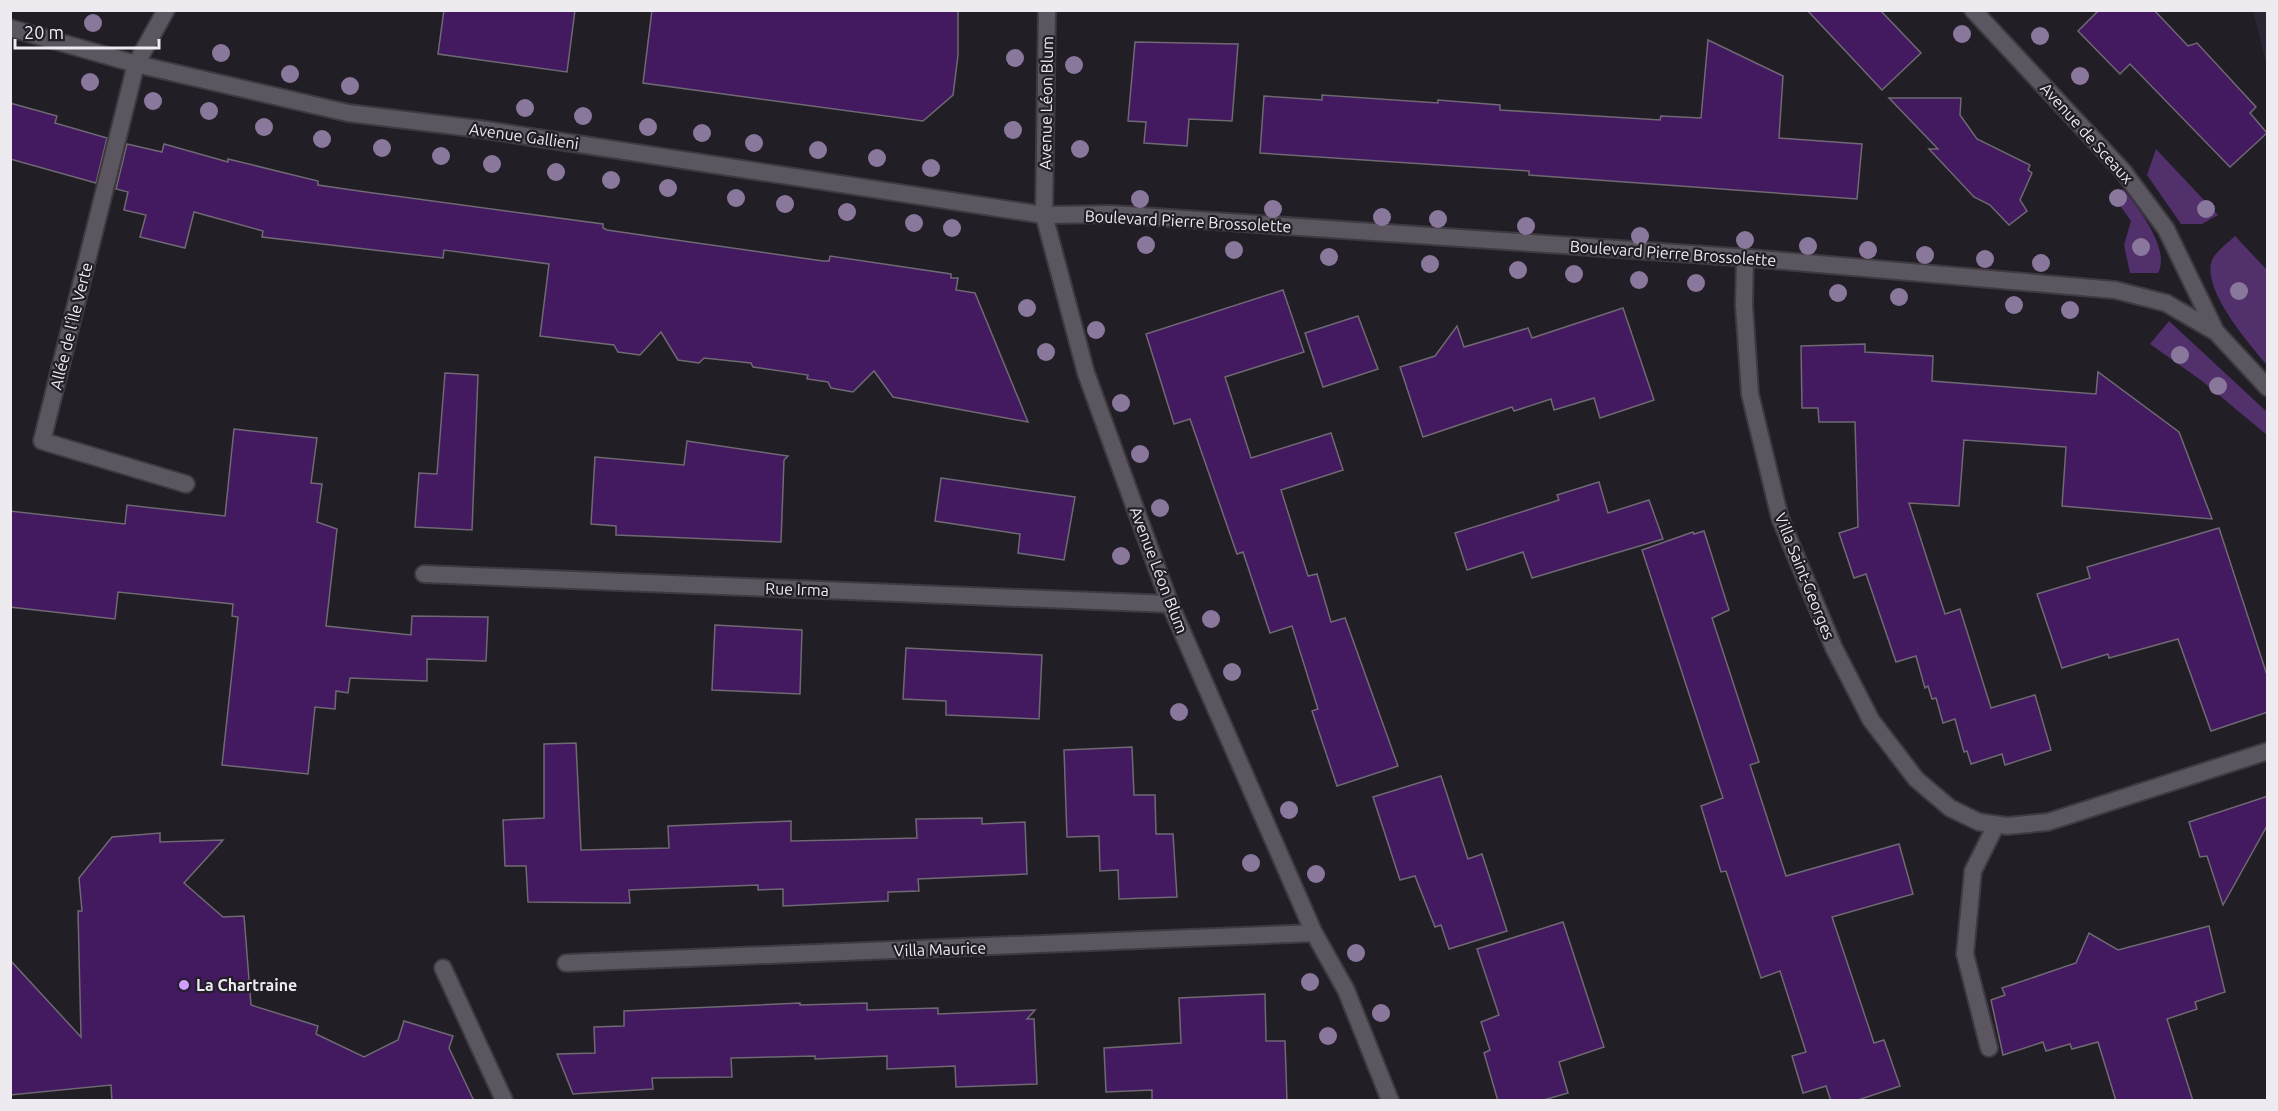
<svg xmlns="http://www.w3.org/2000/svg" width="2278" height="1111" font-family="Ubuntu,sans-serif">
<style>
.built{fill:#2d2634}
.green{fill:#51306b}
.building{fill:#43195f;stroke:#6e6973;stroke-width:1.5}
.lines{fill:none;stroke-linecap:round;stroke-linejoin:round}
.service-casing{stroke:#3e3a40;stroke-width:20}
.minor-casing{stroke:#3e3a40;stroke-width:20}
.service{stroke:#5b5660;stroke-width:16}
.minor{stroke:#5b5660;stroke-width:16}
.tree{fill:#8a779c}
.poi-dot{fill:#d19dfe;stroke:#221e26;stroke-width:2}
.labels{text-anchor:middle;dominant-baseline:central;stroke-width:4.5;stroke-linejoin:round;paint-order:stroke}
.street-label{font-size:16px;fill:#edeaf0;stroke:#221e26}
.poi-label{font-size:16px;font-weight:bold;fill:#edeaf0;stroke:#221e26;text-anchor:start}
</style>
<rect width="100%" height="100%" fill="#221e26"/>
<polygon class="built" points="2253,11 2267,11 2267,67"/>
<g class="green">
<polygon points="2156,149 2218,215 2202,224 2181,224 2147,175"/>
<path d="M2123,189C2138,207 2171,250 2158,273H2130L2124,245L2131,221L2114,197Z"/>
<path d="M2235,236L2267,270V365C2249,344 2201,289 2212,260C2216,251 2229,242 2235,236Z"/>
<polygon points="2169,321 2267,412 2267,435 2202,381 2150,344"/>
</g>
<g class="building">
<polygon points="444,10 575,10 567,72 438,54"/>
<polygon points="652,10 958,10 958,55 953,95 923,121 643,83"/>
<polygon points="1807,10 1880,10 1921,53 1882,90"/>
<polygon points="2099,10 2154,10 2188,46 2197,43 2256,107 2250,113 2267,133 2230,167 2130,64 2120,74 2078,31"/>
<polygon points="1708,40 1783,76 1779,138 1862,144 1857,199 1529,175 1529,171 1260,153 1264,96 1322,100 1322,95 1438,103 1438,100 1500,105 1500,110 1660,120 1661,116 1701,118"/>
<polygon points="1135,42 1238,44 1232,121 1189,119 1187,146 1144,143 1146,122 1128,121"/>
<polygon points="1889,98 1961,98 1960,115 1977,139 2030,165 2028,170 2032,173 2020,200 2027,211 2009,225 1990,205 1974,197 1929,149 1938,149"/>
<polygon points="10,103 57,116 55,123 107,138 96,183 10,159"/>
<polygon points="127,144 162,152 164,144 228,162 228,159 318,181 318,185 366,192 603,224 603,228 607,230 669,239 823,261 829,261 830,256 951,274 951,278 958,278 956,290 975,293 1028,422 893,397 874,371 853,392 831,388 828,382 807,379 808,375 753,367 751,363 704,358 699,363 678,360 661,332 640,355 618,352 614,345 540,336 549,264 444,250 443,258 262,237 263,231 194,212 185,248 140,237 146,215 124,210 128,192 116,189"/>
<polygon points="1283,290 1304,352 1225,377 1251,458 1331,433 1343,470 1281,490 1308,576 1317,574 1331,622 1345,618 1398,766 1337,786 1312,711 1318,709 1292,626 1270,633 1243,552 1237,554 1190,419 1174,424 1146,334"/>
<polygon points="1623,308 1654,400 1600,418 1594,398 1554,410 1551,399 1514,411 1512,407 1423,437 1400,367 1435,356 1457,326 1464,347 1528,328 1532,338"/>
<polygon points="1358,316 1378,369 1323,387 1305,333"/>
<polygon points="1865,344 1865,352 1933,356 1932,381 2096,394 2098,372 2179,432 2212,519 2062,506 2066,447 1964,440 1959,506 1909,503 1945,614 1960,609 1991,708 2035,695 2051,750 2005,765 2002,754 1971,764 1967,751 1964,752 1955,719 1943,723 1936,698 1932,699 1928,686 1925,688 1916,656 1896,662 1866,574 1854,578 1839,533 1858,527 1855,422 1819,422 1818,408 1802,408 1801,346"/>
<polygon points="445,373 478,375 472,530 415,527 419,473 437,474"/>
<polygon points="234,429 317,438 311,483 322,484 317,522 337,529 326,626 411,635 412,616 488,617 486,661 427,659 427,681 350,678 348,693 336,691 335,709 315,707 308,774 222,765 238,617 232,616 233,604 118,592 115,619 10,607 10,511 125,524 127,505 225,516"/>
<polygon points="687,441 788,456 784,460 781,542 616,535 616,526 591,524 595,457 684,465"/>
<polygon points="941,478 1075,497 1064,560 1018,553 1020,534 935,521"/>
<polygon points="1599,482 1608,513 1649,500 1663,539 1532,578 1523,552 1467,570 1455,533 1559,500 1557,495"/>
<polygon points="2219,528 2268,678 2268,712 2211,731 2178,639 2109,658 2108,654 2062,668 2037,594 2090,578 2087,567"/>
<polygon points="1704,531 1729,610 1712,618 1759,762 1750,765 1786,876 1899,844 1913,894 1832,917 1874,1043 1884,1040 1900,1086 1855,1101 1831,1101 1826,1086 1803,1093 1792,1056 1806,1052 1780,971 1761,978 1726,871 1721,872 1701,806 1723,798 1642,550 1693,532 1694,534"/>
<polygon points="715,625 802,630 800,694 712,690"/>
<polygon points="906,648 1042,655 1039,719 946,715 946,701 903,699"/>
<polygon points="576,743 581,850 669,848 668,826 791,821 791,841 837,840 917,838 916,819 982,818 982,824 1025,822 1027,874 918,879 919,891 888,892 888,901 783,906 783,889 758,890 758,885 629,890 630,903 528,902 526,866 505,866 503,820 544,818 544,744"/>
<polygon points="1132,747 1134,795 1155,795 1156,834 1173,834 1177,897 1119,899 1118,870 1100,871 1099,836 1067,837 1064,750"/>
<polygon points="1441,776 1468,859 1482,854 1507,931 1449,949 1441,925 1435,927 1415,876 1400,880 1373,797"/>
<polygon points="2268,796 2268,824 2223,905 2207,856 2200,857 2189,822"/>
<polygon points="160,833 160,842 223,840 184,883 223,917 244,916 251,1005 318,1026 316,1034 364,1057 398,1040 404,1021 453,1036 449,1048 474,1101 112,1101 111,1085 10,1095 10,960 81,1037 78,911 82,911 79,878 112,837"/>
<polygon points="1563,922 1604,1047 1559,1062 1568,1093 1540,1101 1498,1101 1484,1053 1490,1050 1481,1022 1499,1015 1477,949"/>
<polygon points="2209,926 2225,992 2195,1002 2197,1009 2167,1019 2193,1101 2116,1101 2098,1042 2072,1049 2070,1044 2046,1051 2043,1042 2003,1055 1991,1000 2005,995 2002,988 2076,963 2089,933 2118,950"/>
<polygon points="1265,994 1266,1041 1285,1041 1287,1101 1152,1101 1152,1090 1106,1092 1104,1048 1181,1043 1179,998"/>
<polygon points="800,1003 800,1005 867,1003 867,1010 938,1008 938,1014 1035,1010 1027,1019 1034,1019 1037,1084 956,1087 955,1066 887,1069 887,1056 815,1059 815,1056 731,1058 732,1077 652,1078 653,1089 573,1094 557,1054 595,1053 594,1027 624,1026 624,1011"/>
</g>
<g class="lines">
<g class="service-casing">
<polyline id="service" points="443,968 504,1100"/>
</g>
<g class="minor-casing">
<g id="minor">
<polyline points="166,10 136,64 42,441 186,484"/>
<polyline points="1047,10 1044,215 1086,373 1170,604 1314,933 1346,990 1390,1100"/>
<polyline points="1973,10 2123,171 2166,229 2216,332"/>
<polyline points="10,28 136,64 348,113 480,129 1044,215 1112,214 1750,258 2115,290 2166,303 2216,332 2268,388"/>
<polyline points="1745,257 1744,305 1750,394 1780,518 1834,648 1871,720 1916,779 1950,808 1979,822 2007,826 2048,822 2268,751"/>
<polyline points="424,574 1170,604"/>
<polyline points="566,963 1314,933"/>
<polyline points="1989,1048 1965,954 1973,871 1996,825"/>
</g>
</g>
<use href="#service" class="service"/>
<use href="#minor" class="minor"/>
</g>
<g class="tree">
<circle cx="93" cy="23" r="9"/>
<circle cx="1962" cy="34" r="9"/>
<circle cx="2040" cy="36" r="9"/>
<circle cx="221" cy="53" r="9"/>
<circle cx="1015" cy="58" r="9"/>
<circle cx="1074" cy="65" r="9"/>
<circle cx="290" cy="74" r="9"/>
<circle cx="2080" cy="76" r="9"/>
<circle cx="90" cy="82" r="9"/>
<circle cx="350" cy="86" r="9"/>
<circle cx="153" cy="101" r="9"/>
<circle cx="525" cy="108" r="9"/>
<circle cx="209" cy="111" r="9"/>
<circle cx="583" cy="116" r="9"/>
<circle cx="264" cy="127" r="9"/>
<circle cx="648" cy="127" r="9"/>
<circle cx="1013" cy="130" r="9"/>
<circle cx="702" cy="133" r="9"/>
<circle cx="322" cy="139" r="9"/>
<circle cx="754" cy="143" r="9"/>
<circle cx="382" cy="148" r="9"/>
<circle cx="1080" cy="149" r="9"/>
<circle cx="818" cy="150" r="9"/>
<circle cx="441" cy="156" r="9"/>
<circle cx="877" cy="158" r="9"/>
<circle cx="492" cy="164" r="9"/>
<circle cx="931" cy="168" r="9"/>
<circle cx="556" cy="172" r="9"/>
<circle cx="611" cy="180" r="9"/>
<circle cx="668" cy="188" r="9"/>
<circle cx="736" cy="198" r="9"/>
<circle cx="2118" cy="198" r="9"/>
<circle cx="1140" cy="199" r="9"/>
<circle cx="785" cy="204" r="9"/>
<circle cx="1273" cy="209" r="9"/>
<circle cx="2206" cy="209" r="9"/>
<circle cx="847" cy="212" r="9"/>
<circle cx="1382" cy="217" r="9"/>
<circle cx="1438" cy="219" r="9"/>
<circle cx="914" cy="223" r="9"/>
<circle cx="1526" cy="226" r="9"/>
<circle cx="952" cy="228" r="9"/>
<circle cx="1640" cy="236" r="9"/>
<circle cx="1745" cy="240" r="9"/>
<circle cx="1146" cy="245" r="9"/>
<circle cx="1808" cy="246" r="9"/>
<circle cx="2141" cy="247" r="9"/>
<circle cx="1234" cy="250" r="9"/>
<circle cx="1868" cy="250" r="9"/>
<circle cx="1925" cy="255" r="9"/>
<circle cx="1329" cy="257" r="9"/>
<circle cx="1985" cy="259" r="9"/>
<circle cx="2041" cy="263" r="9"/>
<circle cx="1430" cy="264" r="9"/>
<circle cx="1518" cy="270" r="9"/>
<circle cx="1574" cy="274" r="9"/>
<circle cx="1639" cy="280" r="9"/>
<circle cx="1696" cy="283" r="9"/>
<circle cx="2239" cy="291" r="9"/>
<circle cx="1838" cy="293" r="9"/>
<circle cx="1899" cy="297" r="9"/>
<circle cx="2014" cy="305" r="9"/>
<circle cx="1027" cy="308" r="9"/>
<circle cx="2070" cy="310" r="9"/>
<circle cx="1096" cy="330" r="9"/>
<circle cx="1046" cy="352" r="9"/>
<circle cx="2180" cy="355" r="9"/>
<circle cx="2218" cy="386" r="9"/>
<circle cx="1121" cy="403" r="9"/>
<circle cx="1140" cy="454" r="9"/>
<circle cx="1160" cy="508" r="9"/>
<circle cx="1121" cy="556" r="9"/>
<circle cx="1211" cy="619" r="9"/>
<circle cx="1232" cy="672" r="9"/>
<circle cx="1179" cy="712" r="9"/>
<circle cx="1289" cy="810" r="9"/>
<circle cx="1251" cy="863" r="9"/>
<circle cx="1316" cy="874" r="9"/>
<circle cx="1356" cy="953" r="9"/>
<circle cx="1310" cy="982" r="9"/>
<circle cx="1381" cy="1013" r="9"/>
<circle cx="1328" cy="1036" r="9"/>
</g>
<circle class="poi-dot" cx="184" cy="985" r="6"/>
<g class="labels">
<g class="street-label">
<text transform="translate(1046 103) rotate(-89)">Avenue Léon Blum</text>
<text transform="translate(2087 133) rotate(48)">Avenue de Sceaux</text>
<text transform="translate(524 136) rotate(8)">Avenue Gallieni</text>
<text transform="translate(1188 221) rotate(3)">Boulevard Pierre Brossolette</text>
<text transform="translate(1673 253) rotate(4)">Boulevard Pierre Brossolette</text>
<text transform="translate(71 326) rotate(-76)">Allée de l'Île Verte</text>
<text transform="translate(1159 570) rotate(69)">Avenue Léon Blum</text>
<text transform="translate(1805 576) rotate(68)">Villa Saint-Georges</text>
<text transform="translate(797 589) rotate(2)">Rue Irma</text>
<text transform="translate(940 949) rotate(-2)">Villa Maurice</text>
</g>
<g class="poi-label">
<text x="196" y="985">La Chartraine</text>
</g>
</g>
<rect width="2278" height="1111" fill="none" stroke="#edeaf0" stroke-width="24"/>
<path d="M15 39v9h144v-9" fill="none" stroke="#edeaf0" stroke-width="3"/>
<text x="24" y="39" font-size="18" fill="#edeaf0" stroke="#221e26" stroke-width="4.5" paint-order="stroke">20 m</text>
</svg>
